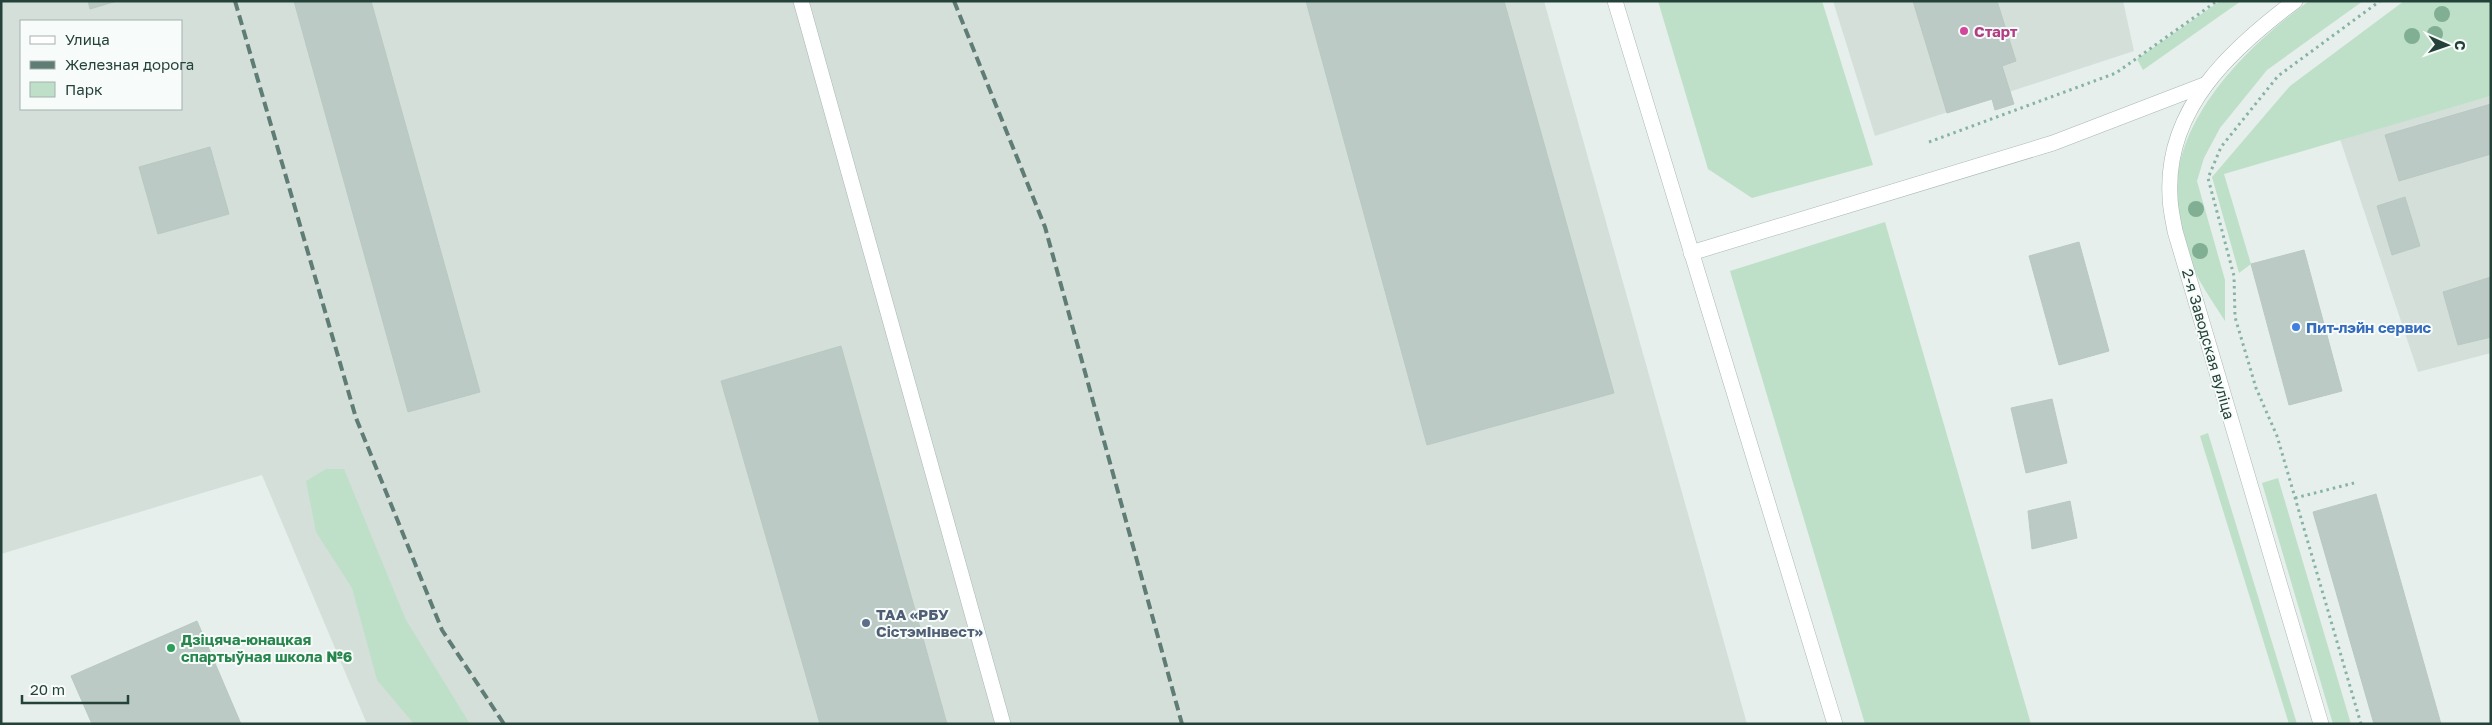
<svg xmlns="http://www.w3.org/2000/svg" width="2492" height="725" font-family="'Golos Text',sans-serif">
<style>
.built{fill:#d4dfda;fill-rule:evenodd}
.green{fill:#bfe0c8}
.building{fill:#bbcac4;stroke:#b8c9c2}
.lines{fill:none;stroke-linecap:round;stroke-linejoin:round}
.lane-casing{stroke:#a8b8b2;stroke-width:16}
.street-casing{stroke:#a8b8b2;stroke-width:16}
.path{stroke:#86b3a5;stroke-width:3;stroke-dasharray:2.5 4;stroke-linecap:butt}
.lane{stroke:#fff;stroke-width:15}
.street{stroke:#fff;stroke-width:15}
.rail{stroke:#5f7d75;stroke-width:4;stroke-dasharray:10 5;stroke-linecap:butt}
.tree{fill:#80af93}
.hotel-dot{fill:#d1479c;stroke:#f7fbf9;stroke-width:2}
.shop-dot{fill:#3f7fe0;stroke:#f7fbf9;stroke-width:2}
.service-dot{fill:#5c6f8a;stroke:#f7fbf9;stroke-width:2}
.leisure-dot{fill:#2e9e5b;stroke:#f7fbf9;stroke-width:2}
.labels{text-anchor:middle;dominant-baseline:central;stroke-width:4;stroke-linejoin:round;paint-order:stroke}
.hotel-label{font-size:15px;font-weight:bold;fill:#b23c85;stroke:#f7fbf9;text-anchor:start}
.shop-label{font-size:15px;font-weight:bold;fill:#366cbe;stroke:#f7fbf9;text-anchor:start}
.street-label{font-size:15px;fill:#24423a;stroke:#f7fbf9}
.service-label{font-size:15px;font-weight:bold;fill:#4e5e75;stroke:#f7fbf9;text-anchor:start}
.leisure-label{font-size:15px;font-weight:bold;fill:#27864d;stroke:#f7fbf9;text-anchor:start}
</style>
<rect width="100%" height="100%" fill="#e6efeb"/>
<g class="built">
<path d="M1,1H1544L1747,724H367L262,475L1,554ZM21,21H181V109H21Z"/>
<polygon points="1833,1 2123,1 2134,51 1875,136"/>
<polygon points="2491,96 2491,353 2418,372 2340,139"/>
</g>
<g class="green">
<polygon points="1658,1 1822,1 1873,165 1752,198 1708,169"/>
<polygon points="2220,1 2241,1 2143,70 2137,59"/>
<path d="M2309,1H2363L2267,70L2220,128L2204,158L2197,181L2225,280V321C2214,303 2195,278 2190,258C2185,244 2176,210 2176,195C2176,115 2249,45 2309,1Z"/>
<polygon points="2404,1 2491,1 2491,96 2224,174 2251,264 2239,273 2212,177 2290,86"/>
<polygon points="1885,222 2031,724 1865,724 1730,271"/>
<polygon points="2208,433 2297,724 2289,724 2200,436"/>
<polygon points="326,469 344,469 406,620 470,724 414,724 377,680 352,588 316,532 306,481"/>
<polygon points="2278,478 2351,724 2333,724 2262,483"/>
</g>
<g class="building">
<polygon points="88,1 117,1 90,9"/>
<polygon points="294,1 371,1 480,392 408,412"/>
<polygon points="1306,1 1504,1 1614,393 1427,445"/>
<polygon points="1913,1 1997,1 2016,61 2002,66 2014,104 1995,110 1992,99 1947,113"/>
<polygon points="2491,104 2491,154 2399,181 2385,135"/>
<polygon points="210,147 229,214 158,234 139,167"/>
<polygon points="2405,197 2420,246 2392,255 2377,206"/>
<polygon points="2079,242 2109,351 2059,365 2029,256"/>
<polygon points="2304,250 2342,391 2289,405 2251,264"/>
<polygon points="2491,277 2491,337 2458,345 2443,292"/>
<polygon points="841,346 947,724 820,724 721,381"/>
<polygon points="2052,399 2067,463 2026,473 2011,408"/>
<polygon points="2376,494 2441,724 2374,724 2313,512"/>
<polygon points="2070,501 2077,538 2032,549 2028,511"/>
<polygon points="197,621 241,724 92,724 71,676"/>
</g>
<g class="lines">
<g class="lane-casing">
<g id="lane">
<polyline points="801,1 1003,724"/>
<polyline points="1615,1 1835,724"/>
<polyline points="1691,253 2053,143 2204,85"/>
</g>
</g>
<g class="street-casing">
<path id="street" d="M2295,1C2231,49 2165,109 2170,196C2170,208 2173,219 2175,231L2321,724"/>
</g>
<g class="path">
<polyline points="1929,142 2116,73 2217,1"/>
<polyline points="2295,498 2354,483"/>
<polyline points="2361,724 2277,436 2256,388 2235,317 2234,276 2208,178 2221,147 2278,76 2380,1"/>
</g>
<use href="#lane" class="lane"/>
<use href="#street" class="street"/>
<g class="rail">
<polyline points="235,1 356,418 442,630 504,724"/>
<polyline points="954,1 1045,227 1182,724"/>
</g>
</g>
<g class="tree">
<circle cx="2442" cy="14" r="8"/>
<circle cx="2435" cy="34" r="8"/>
<circle cx="2412" cy="36" r="8"/>
<circle cx="2196" cy="209" r="8"/>
<circle cx="2200" cy="251" r="8"/>
</g>
<circle class="hotel-dot" cx="1964" cy="31" r="5"/>
<circle class="shop-dot" cx="2296" cy="327" r="5"/>
<circle class="service-dot" cx="866" cy="623" r="5"/>
<circle class="leisure-dot" cx="171" cy="648" r="5"/>
<g class="labels">
<g class="hotel-label">
<text x="1974" y="31">Старт</text>
</g>
<g class="shop-label">
<text x="2306" y="327">Пит-лэйн сервис</text>
</g>
<g class="street-label">
<text transform="translate(2209 344) rotate(74)">2-я Заводская вуліца</text>
</g>
<g class="service-label">
<text x="876" y="614">ТАА «РБУ<tspan x="876" dy="17">СістэмІнвест»</tspan></text>
</g>
<g class="leisure-label">
<text x="181" y="639">Дзіцяча-юнацкая<tspan x="181" dy="17">спартыўная школа №6</tspan></text>
</g>
</g>
<rect width="2492" height="725" fill="none" stroke="#24423a" stroke-width="5"/>
<rect x="20" y="20" width="162" height="90" fill="#f7fbf9" stroke="#a3b1ad"/>
<rect x="30" y="36" width="25" height="8" fill="#ffffff" stroke="#a3b1ad"/>
<text x="65" y="45" font-size="15" fill="#24423a">Улица</text>
<rect x="30" y="61" width="25" height="8" fill="#5f7d75" stroke="#a3b1ad"/>
<text x="65" y="70" font-size="15" fill="#24423a">Железная дорога</text>
<rect x="30" y="82" width="25" height="15" fill="#bfe0c8" stroke="#a3b1ad"/>
<text x="65" y="95" font-size="15" fill="#24423a">Парк</text>
<g transform="translate(2447 45) rotate(92)" stroke="#f7fbf9" stroke-width="4" paint-order="stroke">
<path d="M0-4L9 19L0 12L-9 19Z" fill="#24423a"/>
<text y="-8" font-size="14" font-weight="bold" text-anchor="middle" fill="#24423a">С</text>
</g>
<path d="M22 695v8h106v-8" fill="none" stroke="#24423a" stroke-width="2.5"/>
<text x="30" y="695" font-size="15" fill="#24423a" stroke="#f7fbf9" stroke-width="4" paint-order="stroke">20 m</text>
</svg>
